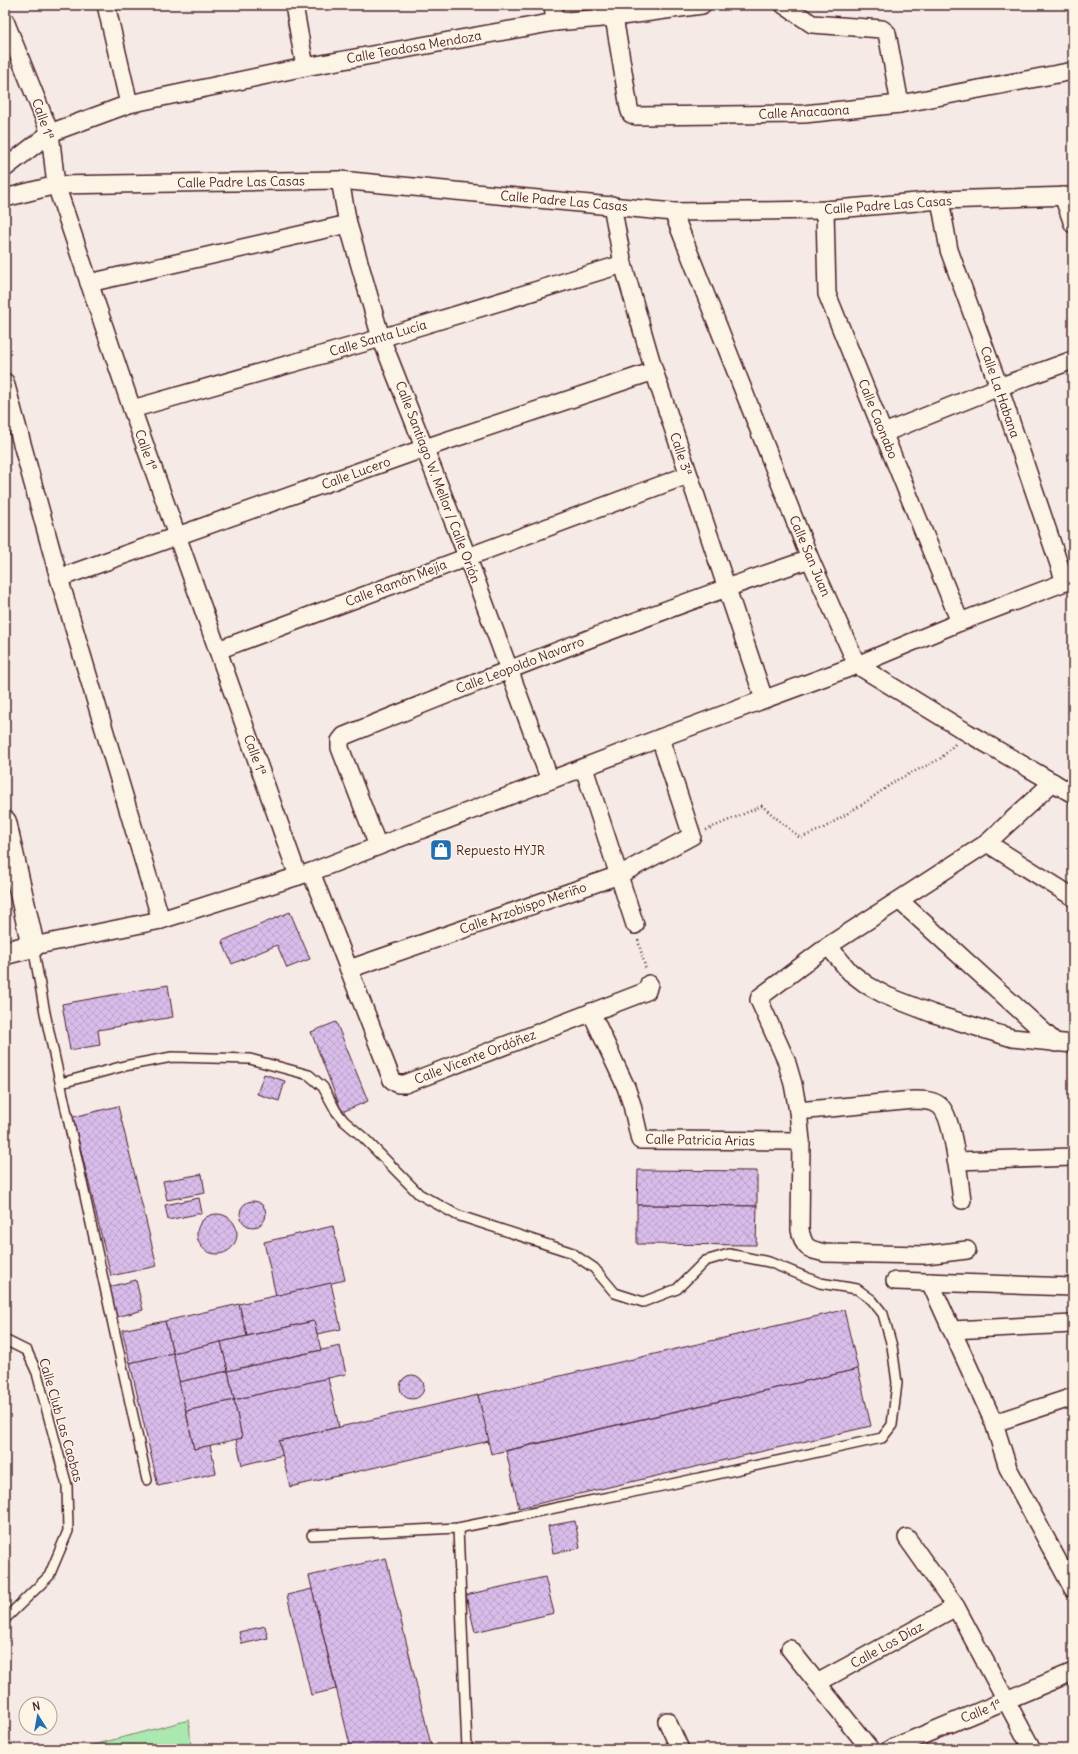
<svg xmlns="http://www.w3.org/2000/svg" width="1078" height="1754" font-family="Delius,sans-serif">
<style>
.pitch{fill:#abe8af;stroke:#7a846d}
.building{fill:url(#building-cross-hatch);stroke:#4a1f2b}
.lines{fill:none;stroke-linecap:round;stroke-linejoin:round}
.service-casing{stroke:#4a1f2b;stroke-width:12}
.minor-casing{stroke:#4a1f2b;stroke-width:20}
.tertiary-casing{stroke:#4a1f2b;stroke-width:25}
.path{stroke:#4a1f2b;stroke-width:2.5;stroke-dasharray:1 3;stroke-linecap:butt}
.service{stroke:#fcf5e5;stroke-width:9}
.minor{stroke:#fcf5e5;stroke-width:17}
.tertiary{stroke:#fcf5e5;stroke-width:22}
.labels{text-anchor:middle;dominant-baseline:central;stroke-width:3;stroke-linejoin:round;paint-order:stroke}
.street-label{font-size:13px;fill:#4a1f2b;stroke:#fcf5e5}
.poi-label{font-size:13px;fill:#4a1f2b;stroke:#fcf5e5;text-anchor:start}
</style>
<defs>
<pattern id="building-cross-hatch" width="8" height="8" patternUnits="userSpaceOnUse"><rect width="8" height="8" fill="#d8bcea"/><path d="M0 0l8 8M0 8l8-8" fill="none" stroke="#bba1c9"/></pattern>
</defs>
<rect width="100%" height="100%" fill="#f5eae6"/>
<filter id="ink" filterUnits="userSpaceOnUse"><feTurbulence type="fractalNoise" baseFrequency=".025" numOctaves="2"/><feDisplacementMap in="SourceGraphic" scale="8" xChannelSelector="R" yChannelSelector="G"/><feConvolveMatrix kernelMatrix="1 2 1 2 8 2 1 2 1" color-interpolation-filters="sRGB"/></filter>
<g filter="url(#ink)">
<polygon class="pitch" points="189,1720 191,1749 78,1749"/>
<g class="building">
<polygon points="290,912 310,959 287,968 277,945 232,964 222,941"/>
<polygon points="168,985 173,1017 98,1030 100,1045 70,1050 62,1004"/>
<polygon points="336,1022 368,1101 342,1112 311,1032"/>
<polygon points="264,1074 285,1081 279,1101 257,1094"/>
<polygon points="118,1106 157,1266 111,1276 73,1117"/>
<polygon points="638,1170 757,1171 757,1206 637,1205"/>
<polygon points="202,1174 205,1193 167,1200 163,1181"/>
<polygon points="199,1198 202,1213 168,1220 165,1205"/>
<circle cx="253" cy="1214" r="13"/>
<polygon points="637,1205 757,1206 756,1245 637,1244"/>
<circle cx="217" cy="1234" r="20"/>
<polygon points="333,1226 345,1280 276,1296 264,1242"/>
<polygon points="136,1280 143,1310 117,1317 109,1287"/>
<polygon points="331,1283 341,1329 317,1334 314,1321 247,1336 239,1304"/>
<polygon points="239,1304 247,1336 173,1353 165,1321"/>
<polygon points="844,1310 858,1369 491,1454 478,1395"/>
<polygon points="165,1321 173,1353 130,1363 122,1330"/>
<polygon points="314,1321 321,1350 228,1371 221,1342"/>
<polygon points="221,1342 228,1371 179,1382 173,1353"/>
<polygon points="340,1346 346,1374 234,1400 228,1371"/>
<polygon points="173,1353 194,1449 210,1445 216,1473 158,1486 130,1363"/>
<polygon points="858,1369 871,1426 519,1508 506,1451"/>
<polygon points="228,1371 234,1400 186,1411 179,1382"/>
<circle cx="412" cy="1387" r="12"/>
<polygon points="328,1378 339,1427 279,1441 283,1455 242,1465 236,1439 242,1438 234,1400"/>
<polygon points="478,1395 489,1441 290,1487 279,1441"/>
<polygon points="234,1400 242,1438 194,1449 186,1411"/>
<polygon points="575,1521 580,1548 553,1553 548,1526"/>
<polygon points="386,1558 432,1749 351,1749 312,1589 309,1576"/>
<polygon points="545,1577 554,1613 475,1632 466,1595"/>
<polygon points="312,1589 336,1689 311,1695 287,1595"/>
<polygon points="265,1626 268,1638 242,1644 239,1632"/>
</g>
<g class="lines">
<g class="service-casing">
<g id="service">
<polyline points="33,946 45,1013 147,1480"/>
<polyline points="61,1083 124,1066 172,1057 250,1059 309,1075 323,1087 336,1111 344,1121 364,1138 419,1194 457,1215 570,1252 594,1268 615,1293 643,1302 677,1289 705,1261 729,1254 769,1262 820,1283 857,1289 872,1300 883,1314 892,1346 897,1383 892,1425 882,1438 667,1485 458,1528 312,1535"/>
<polyline points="5,1340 27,1351 37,1373 67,1486 68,1531 49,1576 5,1619"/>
<polyline points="458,1528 467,1749"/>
</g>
</g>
<g class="minor-casing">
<g id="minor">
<polyline points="106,5 129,104"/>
<polyline points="294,5 305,67"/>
<polyline points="553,5 555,22"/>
<polyline points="784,5 812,24 882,29 887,33 900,104"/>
<polyline points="614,17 629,108 631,114 636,116 804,114 900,104 1073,71"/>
<polyline points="5,21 50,133 56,185 132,409 298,876"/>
<polyline points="5,168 50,133 129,104 305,67 555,22 614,17 702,5"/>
<polyline points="340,180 348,224 381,338 467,556 550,780"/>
<polyline points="1063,196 1073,224"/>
<polyline points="5,198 56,185 340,180 673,212 825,210 940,200 1073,196"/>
<polyline points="940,200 949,250 999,387 1065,582"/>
<polyline points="612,205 623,264 654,371 764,699"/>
<polyline points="825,210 827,294 960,622"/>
<polyline points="673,212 810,559 857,665 968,733 1073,794"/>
<polyline points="89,283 348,224"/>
<polyline points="5,382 59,578 161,920"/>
<polyline points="132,409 381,338 623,264"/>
<polyline points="884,433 999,387 1073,360"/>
<polyline points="59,578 425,448 654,371"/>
<polyline points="218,650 688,475"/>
<polyline points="584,768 635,925"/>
<polyline points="987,843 1073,897"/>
<path d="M378,846L340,748V741L344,736C498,673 653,612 810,559"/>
<polyline points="311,872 392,1080 398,1084 405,1084 647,991 649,984"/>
<polyline points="900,901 1056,1043"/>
<polyline points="33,946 161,920 311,872 660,738 857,665 960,622 1073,579"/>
<polyline points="828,946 850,972 867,985 887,996 931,1013 1012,1038 1073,1044"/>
<polyline points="349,969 619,875 692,836 660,738"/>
<polyline points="591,1012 626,1087 632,1105 640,1140 801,1141"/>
<path d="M798,1111L914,1100C923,1100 933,1100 940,1106C954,1118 959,1181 962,1200"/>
<polyline points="956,1161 1073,1157"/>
<path d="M967,1250L925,1255L825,1253C807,1249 804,1248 800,1230L801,1141L798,1111L793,1084L786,1060L759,1000L760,997L828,946L987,843L1053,782"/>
<polyline points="895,1281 1073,1287"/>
<polyline points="930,1282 994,1423 1008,1468 1073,1589"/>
<polyline points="952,1330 1073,1324"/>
<polyline points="994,1423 1073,1397"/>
<polyline points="907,1538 956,1607 1032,1749"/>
<polyline points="790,1649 870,1749"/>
<polyline points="817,1683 956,1607"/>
<polyline points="667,1721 680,1749"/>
<polyline points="890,1749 1073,1672"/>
</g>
</g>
<g class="tertiary-casing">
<g id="tertiary">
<polyline points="5,822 33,946"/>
<polyline points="5,953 33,946"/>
</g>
</g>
<g class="path">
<polyline points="706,830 762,806 800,838 822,829 863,804 897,780 940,759 955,744"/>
<polyline points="638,940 646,970"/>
</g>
<use href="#service" class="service"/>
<use href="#minor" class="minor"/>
<use href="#tertiary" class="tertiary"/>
</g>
</g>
<defs>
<g id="shop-square" transform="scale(1.15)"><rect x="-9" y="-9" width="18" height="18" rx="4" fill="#1f6fb2" stroke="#fcf5e5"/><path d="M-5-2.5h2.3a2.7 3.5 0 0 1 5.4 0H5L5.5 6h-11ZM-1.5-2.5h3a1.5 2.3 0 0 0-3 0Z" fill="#fff"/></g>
</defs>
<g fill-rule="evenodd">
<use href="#shop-square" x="441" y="850"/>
</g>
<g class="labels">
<g class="street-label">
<text transform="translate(414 47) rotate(-10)">Calle Teodosa Mendoza</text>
<text transform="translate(804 112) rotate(-3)">Calle Anacaona</text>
<text transform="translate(43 119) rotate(71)">Calle 1ª</text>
<text transform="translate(241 182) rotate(-1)">Calle Padre Las Casas</text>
<text transform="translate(564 201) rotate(5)">Calle Padre Las Casas</text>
<text transform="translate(888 205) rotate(-4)">Calle Padre Las Casas</text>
<text transform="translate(378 338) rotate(-16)">Calle Santa Lucía</text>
<text transform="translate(1000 392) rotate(71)">Calle La Habana</text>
<text transform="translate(878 419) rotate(68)">Calle Caonabo</text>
<text transform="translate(146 450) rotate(71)">Calle 1ª</text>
<text transform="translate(681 454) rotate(72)">Calle 3ª</text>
<text transform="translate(356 473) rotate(-20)">Calle Lucero</text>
<text transform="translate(438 482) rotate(69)">Calle Santiago W. Mellor / Calle Orión</text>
<text transform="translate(810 556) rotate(67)">Calle San Juan</text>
<text transform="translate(396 583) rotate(-21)">Calle Ramón Mejía</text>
<text transform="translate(520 665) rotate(-21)">Calle Leopoldo Navarro</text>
<text transform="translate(255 755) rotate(70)">Calle 1ª</text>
<text transform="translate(523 908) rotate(-19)">Calle Arzobispo Meriño</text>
<text transform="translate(475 1057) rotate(-21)">Calle Vicente Ordóñez</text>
<text transform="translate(700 1140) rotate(1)">Calle Patricia Arias</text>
<text transform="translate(61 1420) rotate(74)">Calle Club Las Caobas</text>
<text transform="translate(887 1645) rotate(-29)">Calle Los Díaz</text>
<text transform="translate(981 1711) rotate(-22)">Calle 1ª</text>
</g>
<g class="poi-label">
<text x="456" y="850">Repuesto HYJR</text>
</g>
</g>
<rect width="1078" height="1754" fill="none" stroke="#fcf5e5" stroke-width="20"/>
<rect x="10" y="10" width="1058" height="1734" fill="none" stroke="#4a1f2b" stroke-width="1.5" filter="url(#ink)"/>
<g transform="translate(38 1716) rotate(349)"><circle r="19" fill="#fcf5e5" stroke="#b59f9b"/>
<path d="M0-3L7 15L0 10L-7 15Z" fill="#1f6fb2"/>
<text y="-6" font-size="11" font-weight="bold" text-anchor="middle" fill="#4a1f2b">N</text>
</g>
</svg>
